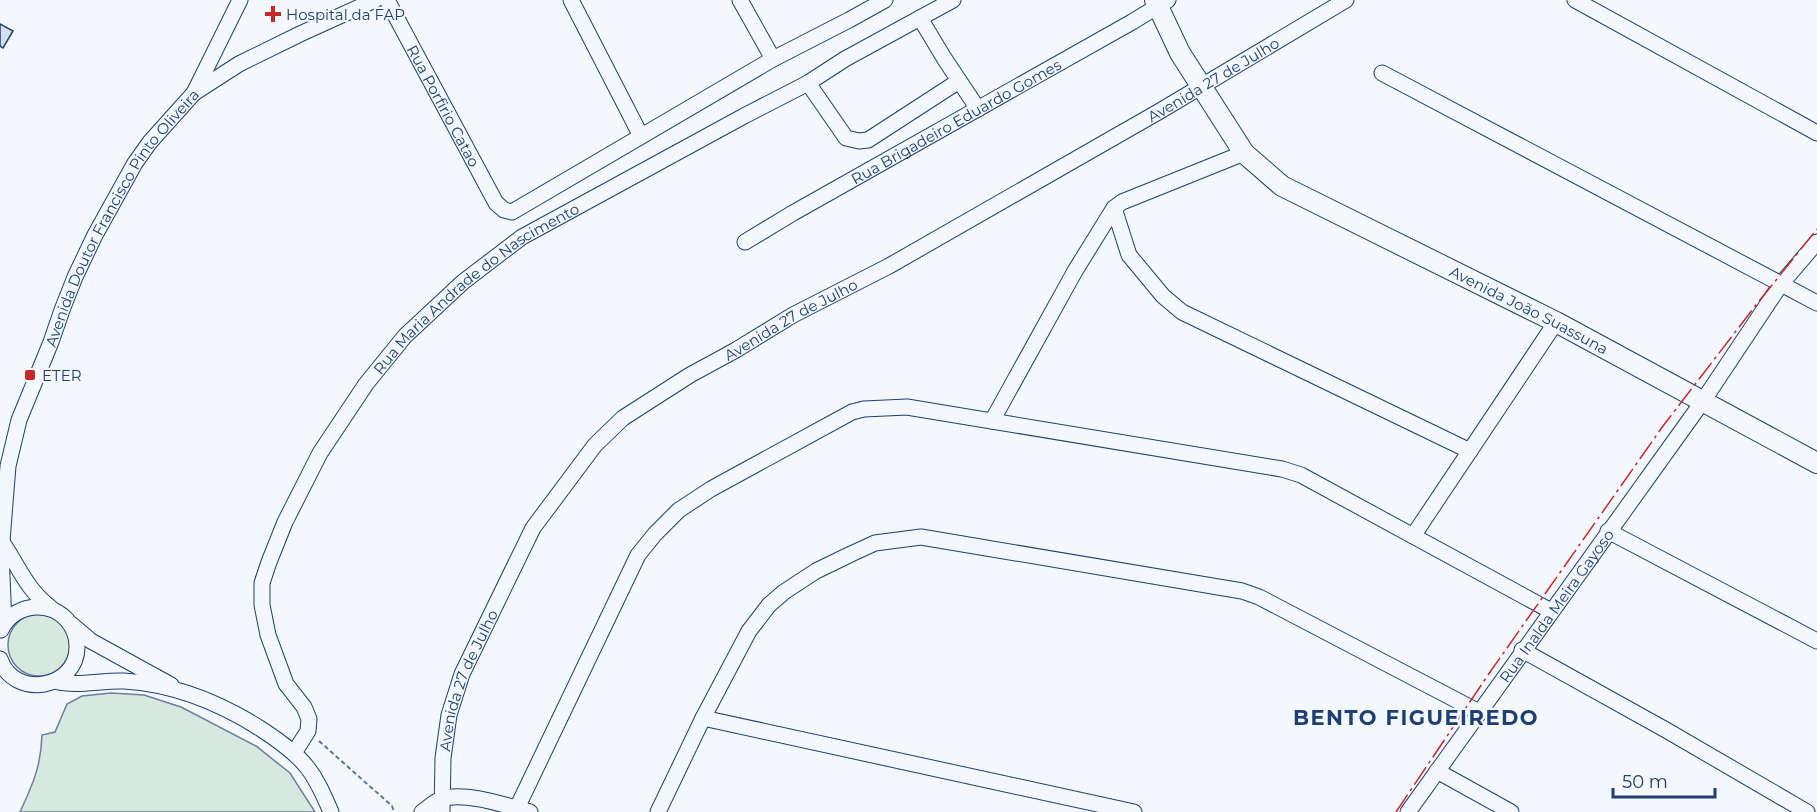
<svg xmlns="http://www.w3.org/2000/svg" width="1817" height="812" font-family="Montserrat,sans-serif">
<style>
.green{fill:#d7e8df;stroke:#687fa3;stroke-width:1.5}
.building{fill:#d5e0f0;stroke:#1d3f73;stroke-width:1.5}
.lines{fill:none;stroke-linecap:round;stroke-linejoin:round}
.minor-casing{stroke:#1d3f73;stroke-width:17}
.major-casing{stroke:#1d3f73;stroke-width:22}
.path{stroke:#5e769c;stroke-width:2;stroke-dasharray:4.5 3;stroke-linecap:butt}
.minor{stroke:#f4f7fb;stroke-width:15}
.major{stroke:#f4f7fb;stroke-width:20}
.power{stroke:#c62828;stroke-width:1.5;stroke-dasharray:21 4.5 3 4.5;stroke-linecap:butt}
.poi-dot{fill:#c62828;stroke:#f4f7fb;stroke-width:2}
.labels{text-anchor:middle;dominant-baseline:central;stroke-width:4.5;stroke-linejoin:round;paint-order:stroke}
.poi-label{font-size:15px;fill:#1d3f73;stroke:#f4f7fb;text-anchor:start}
.street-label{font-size:15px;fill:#1d3f73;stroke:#f4f7fb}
.district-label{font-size:21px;font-weight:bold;letter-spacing:1.5px;fill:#1d3f73;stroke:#f4f7fb}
</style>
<rect width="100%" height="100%" fill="#f4f7fb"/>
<g class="green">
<circle cx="39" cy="645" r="31"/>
<path d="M111,693L144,695L181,707L256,746L290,773L315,812H20C33,784 41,766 42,735L55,732L67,704L82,696Z"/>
</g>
<polygon class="building" points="0,24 13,31 3,48 0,46"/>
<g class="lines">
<g class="minor-casing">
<g id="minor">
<path id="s1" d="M387,0L496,203L504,210L512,212L773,59L849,20L885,0"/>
<polyline points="571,0 641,136"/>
<polyline points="740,0 773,59"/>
<polyline points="1575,0 1817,133"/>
<polyline points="920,18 944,58 978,109"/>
<polyline points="1382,73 1817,303"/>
<polyline points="808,83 846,138 859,141 868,140 959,81"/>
<polyline points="194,93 240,0"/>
<polyline points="1114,208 1129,255 1163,296 1182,312 1470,451"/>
<path id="s2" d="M745,242L793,213L1132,22L1168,0"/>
<polyline points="992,421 1075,271 1114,208 1122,202 1244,153"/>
<polyline points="1608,531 1817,641"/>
<polyline points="1413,536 1556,322"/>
<path d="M2,542C19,567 26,589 51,608"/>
<path id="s3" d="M4,624L1,553L8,466L19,420L51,342L62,310L75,277L95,235L135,163L150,142L194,93L239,64L300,34L375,0"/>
<polyline points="71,624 91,641 171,685"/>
<polyline points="1522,650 1666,730 1807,812"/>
<path d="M0,659C14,700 78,689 77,646C77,636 73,627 67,620C60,612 49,607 38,607C22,607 8,615 1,630"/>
<path d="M55,681C77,687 101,680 124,681C174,684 219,702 261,729C278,740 295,752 307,767C318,781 324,796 331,812"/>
<polyline points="703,718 1134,812"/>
<path id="s4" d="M294,753L308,731L309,719L304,707L286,684L268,635L262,605V583L269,562L285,522L320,453L366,384L405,336L463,282L522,237L744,116L808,83L845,59L953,0"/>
<polyline points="1437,771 1511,812"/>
<polyline points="517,808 638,555 655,534 679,510 711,489 852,412 864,409 907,407 1282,469 1301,475 1551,611"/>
<path d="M422,812C428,808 435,801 442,799C463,791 508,806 530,812"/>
<path id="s5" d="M442,812L443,758L449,715L462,674L533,528L595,445L623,418L690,375L736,350L793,315L889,266L1160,111L1346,0"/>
<polyline points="658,812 703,718 749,631 769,605 784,592 816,571 851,554 875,543 921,537 1242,591 1259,597 1479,712"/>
<path id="s6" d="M1408,812L1703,401L1781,284L1817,242"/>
</g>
</g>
<g class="major-casing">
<g id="major">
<path id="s7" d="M1155,0L1180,53L1244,153L1282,186L1556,322L1817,463"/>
</g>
</g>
<polyline class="path" points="319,741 392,806 394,812"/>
<use href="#minor" class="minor"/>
<use href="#major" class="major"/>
<polyline class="power" points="1396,812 1488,675 1663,426 1756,305 1817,229"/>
</g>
<g class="poi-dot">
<path d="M270 5h6v6h6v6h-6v6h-6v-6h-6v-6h6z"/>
<rect x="24" y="369" width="12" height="12" rx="3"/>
</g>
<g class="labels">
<g class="poi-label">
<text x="286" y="14">Hospital da FAP</text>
<text x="42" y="375">ETER</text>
</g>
<g class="street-label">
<text stroke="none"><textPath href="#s5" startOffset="1126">Avenida 27 de Julho</textPath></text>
<text stroke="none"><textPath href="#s1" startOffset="120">Rua Porfirio Catao</textPath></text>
<text stroke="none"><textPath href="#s2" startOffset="243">Rua Brigadeiro Eduardo Gomes</textPath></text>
<text stroke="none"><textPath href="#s3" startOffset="434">Avenida Doutor Francisco Pinto Oliveira</textPath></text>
<text stroke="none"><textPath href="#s4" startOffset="558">Rua Maria Andrade do Nascimento</textPath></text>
<text stroke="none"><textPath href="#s7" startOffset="504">Avenida João Suassuna</textPath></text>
<text stroke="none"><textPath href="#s5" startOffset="640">Avenida 27 de Julho</textPath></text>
<text stroke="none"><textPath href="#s6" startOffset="254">Rua Inalda Meira Gayoso</textPath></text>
<text stroke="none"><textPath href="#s5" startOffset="136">Avenida 27 de Julho</textPath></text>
</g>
<g class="district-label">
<text x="1416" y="717">BENTO FIGUEIREDO</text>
</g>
</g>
<path d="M1613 788v9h102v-9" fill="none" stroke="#1d3f73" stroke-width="3"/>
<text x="1622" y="788" font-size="18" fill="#1d3f73" stroke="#f4f7fb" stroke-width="4.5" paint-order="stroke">50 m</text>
</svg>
